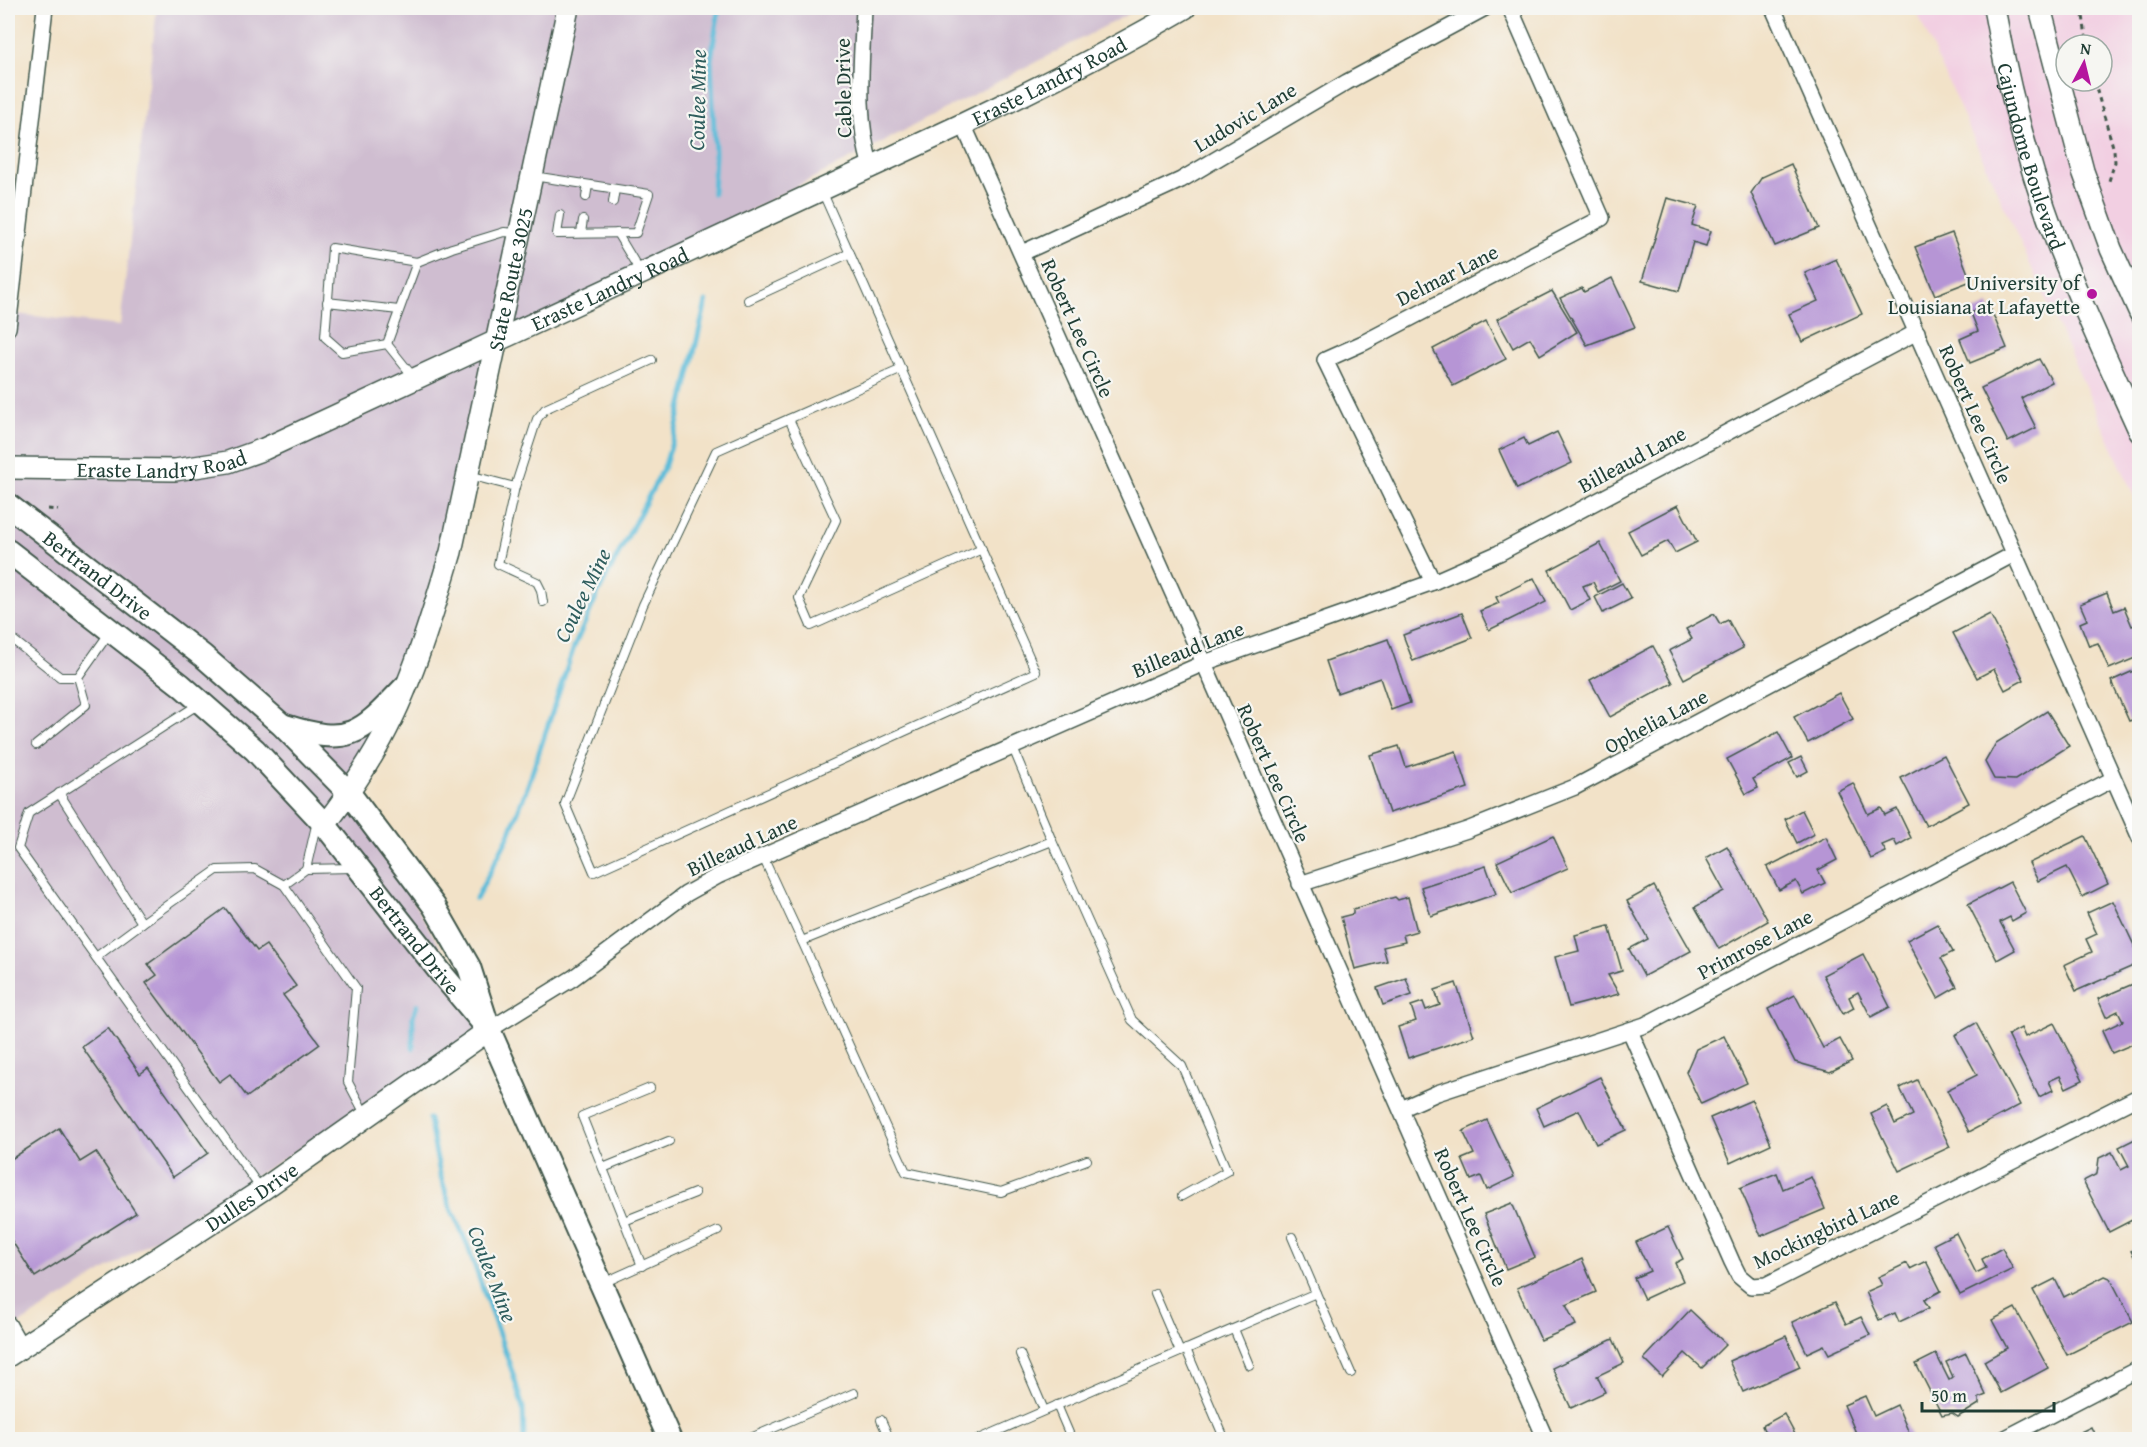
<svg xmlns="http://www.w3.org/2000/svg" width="2147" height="1447" font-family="'Gentium Book Plus',serif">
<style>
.built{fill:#f2cfe2;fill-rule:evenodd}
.industrial{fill:#cfbdd0}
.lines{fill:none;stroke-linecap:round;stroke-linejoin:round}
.stream{stroke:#5bbcd9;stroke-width:5}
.building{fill:#b695d5}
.lane-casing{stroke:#3f564a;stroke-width:10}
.street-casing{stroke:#3f564a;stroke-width:18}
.secondary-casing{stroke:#3f564a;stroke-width:24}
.primary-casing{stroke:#3f564a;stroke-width:26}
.path{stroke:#3f564a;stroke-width:3;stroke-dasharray:4.5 4.5;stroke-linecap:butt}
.lane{stroke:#fff;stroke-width:8}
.street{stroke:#fff;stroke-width:15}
.secondary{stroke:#fff;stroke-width:21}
.primary{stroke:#fff;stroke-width:22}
.poi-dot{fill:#b5179e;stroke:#f6f6f2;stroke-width:2}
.labels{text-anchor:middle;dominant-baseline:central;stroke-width:4.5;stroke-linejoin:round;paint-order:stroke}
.street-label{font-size:21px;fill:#1f3d34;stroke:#f6f6f2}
.poi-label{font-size:21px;fill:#1f3d34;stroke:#f6f6f2;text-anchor:end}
.water-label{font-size:22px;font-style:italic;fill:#2e5d5d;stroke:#f6f6f2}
</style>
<rect width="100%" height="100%" fill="#f6f6f2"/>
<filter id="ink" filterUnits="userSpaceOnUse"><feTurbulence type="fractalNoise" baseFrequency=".0167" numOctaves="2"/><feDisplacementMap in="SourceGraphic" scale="12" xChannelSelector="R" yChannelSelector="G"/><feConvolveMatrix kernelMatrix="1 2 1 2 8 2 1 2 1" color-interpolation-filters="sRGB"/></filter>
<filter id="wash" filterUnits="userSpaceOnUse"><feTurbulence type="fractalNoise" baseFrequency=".008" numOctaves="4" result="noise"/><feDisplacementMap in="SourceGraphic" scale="24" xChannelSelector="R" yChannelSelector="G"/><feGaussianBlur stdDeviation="1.35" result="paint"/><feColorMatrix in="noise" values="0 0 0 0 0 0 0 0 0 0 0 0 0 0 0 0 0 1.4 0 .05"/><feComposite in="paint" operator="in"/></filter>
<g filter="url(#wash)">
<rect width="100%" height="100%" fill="#f2e2c8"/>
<path class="built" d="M1915,8H2139V507ZM2066,45H2102V81H2066Z"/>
<polygon class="industrial" points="157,8 1140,8 497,342 451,552 349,793 489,1030 8,1331 8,313 120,326"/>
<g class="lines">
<g class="stream">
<polyline points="713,193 715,154 711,59 719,8"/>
<polyline points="476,899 509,835 528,785 574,647 598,593 665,465 676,429 706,302"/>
<polyline points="413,1048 413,1016 417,1005"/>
<polyline points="429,1119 440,1174 450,1206 467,1244 513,1374 523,1408 524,1440"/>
</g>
</g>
<g id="blocks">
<g class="building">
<polygon points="1791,164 1819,228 1775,246 1751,193 1762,177"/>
<polygon points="1667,198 1698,206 1692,225 1711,231 1706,246 1693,242 1679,291 1642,281"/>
<polygon points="1952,233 1971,281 1935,295 1915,247"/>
<polygon points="1836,259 1862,314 1802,342 1789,314 1818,301 1805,273"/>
<polygon points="1612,278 1635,327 1587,345 1560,298 1582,288 1584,292"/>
<polygon points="1552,291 1577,332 1540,355 1530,338 1513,348 1497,319"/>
<polygon points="1989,305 2007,348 1970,363 1960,339 1978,331 1971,313"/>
<polygon points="1486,321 1506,359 1453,386 1433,349"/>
<polygon points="2039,359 2052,382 2021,398 2036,428 2008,442 1981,388"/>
<polygon points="1557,432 1572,463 1517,489 1499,450 1524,438 1528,446"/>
<polygon points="1678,505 1697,542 1675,553 1668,541 1641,555 1628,531"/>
<polygon points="1600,543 1620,581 1598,592 1593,582 1583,586 1590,600 1570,610 1549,570"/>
<polygon points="1534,578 1546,602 1489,630 1480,611 1499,603 1496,597"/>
<polygon points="1622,583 1631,599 1603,613 1595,597"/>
<polygon points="2107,593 2114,611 2124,607 2132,626 2140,623 2140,656 2109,669 2098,643 2089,646 2080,623 2087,620 2080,604"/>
<polygon points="1462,613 1472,638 1413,661 1403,635"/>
<polygon points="1714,614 1720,624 1728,620 1743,648 1684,679 1669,651 1692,639 1686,629"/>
<polygon points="1990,614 2024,680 2005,690 1994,669 1977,678 1953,633"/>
<polygon points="1388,639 1410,703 1391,710 1380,678 1337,693 1326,661"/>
<polygon points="1653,646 1673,683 1610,717 1590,680"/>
<polygon points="2140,668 2140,728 2135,719 2129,721 2111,681"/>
<polygon points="1839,693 1853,719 1808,743 1794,717"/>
<polygon points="2047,711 2069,746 2015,780 1994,779 1985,762 1996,743"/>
<polygon points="1778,732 1792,758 1753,779 1758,788 1746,794 1727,759"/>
<polygon points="1399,746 1406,767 1456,751 1468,788 1389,813 1370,755"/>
<polygon points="1944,755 1969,803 1926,826 1901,778"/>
<polygon points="1801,757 1808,771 1797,777 1789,763"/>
<polygon points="1853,783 1868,814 1881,808 1885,815 1897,809 1911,838 1897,846 1894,840 1882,845 1886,852 1871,859 1837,791"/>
<polygon points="1802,810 1814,834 1797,843 1785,819"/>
<polygon points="1553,836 1568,868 1512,893 1497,862"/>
<polygon points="2085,836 2108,884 2082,897 2067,867 2038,881 2029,863"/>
<polygon points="1826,837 1837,860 1818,870 1825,883 1803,894 1796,881 1779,890 1767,867"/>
<polygon points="1727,846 1768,921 1719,949 1695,907 1724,891 1706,858"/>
<polygon points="1486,866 1496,894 1431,916 1421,887"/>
<polygon points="2010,882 2026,913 2012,921 2010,917 2000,922 2015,950 1997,960 1968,904"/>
<polygon points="1654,886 1691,951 1644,976 1629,949 1648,939 1627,901"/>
<polygon points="1395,897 1398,900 1408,897 1417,931 1403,935 1405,942 1383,947 1387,961 1355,969 1341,917 1353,914 1353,909"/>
<polygon points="2113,901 2140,958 2140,963 2076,991 2064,965 2092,952 2086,939 2097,934 2087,913"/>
<polygon points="225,908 257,951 266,945 296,986 283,995 320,1044 247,1097 230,1074 219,1082 146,983 157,975 148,964"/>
<polygon points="1937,924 1953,952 1941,958 1957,987 1938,998 1907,940"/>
<polygon points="1609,926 1622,971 1608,975 1619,994 1569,1007 1555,957 1579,951 1575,935"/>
<polygon points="1863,954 1890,1007 1871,1017 1858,992 1849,997 1854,1008 1843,1014 1823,975"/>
<polygon points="1406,978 1412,995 1383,1005 1377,988"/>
<polygon points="2140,981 2140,1041 2112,1053 2102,1031 2123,1021 2118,1011 2106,1017 2098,999"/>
<polygon points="1456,983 1474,1036 1408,1058 1398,1027 1416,1021 1411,1006 1423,1002 1426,1010 1440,1005 1435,990"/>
<polygon points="1795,995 1823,1048 1840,1039 1852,1061 1830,1072 1795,1062 1768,1009"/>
<polygon points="1976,1023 2020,1105 1969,1132 1947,1090 1977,1075 1955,1035"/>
<polygon points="2054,1023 2083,1080 2066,1088 2060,1076 2049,1081 2053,1090 2039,1097 2008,1035 2021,1028 2025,1037"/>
<polygon points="108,1028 140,1074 148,1068 208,1153 173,1177 82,1047"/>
<polygon points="1724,1036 1747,1083 1701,1104 1686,1072 1696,1049"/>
<polygon points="1600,1077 1626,1130 1596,1144 1579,1110 1544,1126 1536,1108"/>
<polygon points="1917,1080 1950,1147 1899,1171 1871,1114 1887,1106 1895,1124 1913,1115 1900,1088"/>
<polygon points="1752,1100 1771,1144 1730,1163 1710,1118"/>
<polygon points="1487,1120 1514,1177 1487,1190 1481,1176 1471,1180 1462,1159 1474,1154 1463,1131"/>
<polygon points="59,1128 80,1162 96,1152 136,1213 35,1277 8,1235 8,1161"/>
<polygon points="2137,1138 2140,1143 2140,1216 2109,1232 2083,1181 2097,1174 2099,1158 2112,1152 2121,1170 2129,1166 2119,1147"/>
<polygon points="1777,1173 1783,1189 1811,1177 1825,1209 1761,1236 1740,1188"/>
<polygon points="1512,1203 1535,1257 1506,1269 1484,1214"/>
<polygon points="1668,1227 1683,1259 1675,1263 1683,1281 1644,1299 1634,1278 1650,1271 1636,1242"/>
<polygon points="1956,1233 1976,1273 1986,1268 1982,1259 2002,1248 2013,1269 1960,1295 1934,1244"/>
<polygon points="2140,1248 2140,1267 2131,1251"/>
<polygon points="1582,1259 1596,1292 1566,1305 1576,1325 1541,1340 1517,1288"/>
<polygon points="1926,1261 1941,1291 1924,1300 1929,1308 1899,1322 1895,1313 1879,1320 1866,1292 1882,1285 1878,1277 1907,1263 1910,1269"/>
<polygon points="2105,1276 2110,1278 2133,1322 2067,1355 2033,1290 2055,1279 2064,1297"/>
<polygon points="1835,1302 1846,1324 1861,1317 1870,1335 1829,1354 1824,1345 1807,1353 1792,1322"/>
<polygon points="2015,1308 2048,1368 2001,1393 1984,1361 2007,1348 1992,1320"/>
<polygon points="1690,1310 1726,1344 1702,1368 1685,1353 1662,1377 1644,1359"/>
<polygon points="1786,1336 1800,1367 1743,1392 1729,1361"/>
<polygon points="1613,1339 1624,1363 1597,1376 1605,1392 1571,1408 1552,1368"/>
<polygon points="1966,1353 1986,1395 1979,1398 1979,1404 1958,1417 1952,1413 1942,1415 1916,1364 1936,1354 1949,1380 1953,1377 1946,1362"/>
<polygon points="1865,1396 1874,1416 1897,1405 1912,1440 1859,1440 1844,1405"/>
<polygon points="1784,1414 1798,1440 1769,1440 1762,1426"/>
<polygon points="2091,1427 2097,1440 2064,1440"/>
</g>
</g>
</g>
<g filter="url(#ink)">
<use href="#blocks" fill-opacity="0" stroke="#3f564a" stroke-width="1.5"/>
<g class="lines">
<g class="lane-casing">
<g id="lane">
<polyline points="533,176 649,194 636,233 557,234 560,215"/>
<polyline points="822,191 1036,672 594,872 565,804 643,605 716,451 902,369"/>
<polyline points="586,197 588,185"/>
<polyline points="613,202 615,189"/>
<polyline points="581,233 583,220"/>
<polyline points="617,233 641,273"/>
<polyline points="748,300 850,253"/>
<polyline points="327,302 399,310"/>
<polyline points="387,344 417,262"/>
<polyline points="415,379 387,344 342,352 325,337 332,248 417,262 452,248 504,232 517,233"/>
<polyline points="789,419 836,520 799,598 811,626 982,549"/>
<polyline points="469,475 515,487 498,564 537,582 541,590 543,602"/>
<polyline points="515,487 537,419 545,409 652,360"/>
<polyline points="8,636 60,677 78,677"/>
<polyline points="199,704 29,813 18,848 261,1189"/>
<polyline points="36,745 86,705 78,677 110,632"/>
<polyline points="59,793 142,923 96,957"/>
<polyline points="1052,841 1132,1020 1182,1066 1227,1171 1182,1196"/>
<polyline points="763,857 802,941 1052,841 1013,748"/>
<polyline points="306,869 317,821"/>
<polyline points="284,885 306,869 353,868"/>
<polyline points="142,923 217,870 255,869 284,885 356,988 348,1082 366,1116"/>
<polyline points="802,941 906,1172 1001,1192 1087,1160"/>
<polyline points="603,1168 669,1141"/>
<polyline points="624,1221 695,1193"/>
<polyline points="1292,1237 1316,1293"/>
<polyline points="642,1266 582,1116 650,1088"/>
<polyline points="603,1283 718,1231"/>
<polyline points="1155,1294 1180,1352"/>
<polyline points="1234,1329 1249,1365"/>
<polyline points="1186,1349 1225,1440"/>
<polyline points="1020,1354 1044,1410"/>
<polyline points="1057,1405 1072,1440"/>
<polyline points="881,1420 890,1440"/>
<polyline points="746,1440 854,1393"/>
<polyline points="977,1440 1316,1293 1351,1373"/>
</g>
</g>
<g class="street-casing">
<g id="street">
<path d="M864,8C862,61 855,115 871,167"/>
<polyline points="1773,8 2140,838"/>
<polyline points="963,124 1204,663 1546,1440"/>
<polyline points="1022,253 1181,180 1347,82 1485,8"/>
<polyline points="8,328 45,8"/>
<polyline points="1433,582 1325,360 1363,343 1602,218 1510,8"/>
<polyline points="1300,884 1467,830 1575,787 2014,554"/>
<polyline points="489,1030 573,978 686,894 718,876 1204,663 1433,582 1499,553 1917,332"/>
<polyline points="1630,1031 1732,1262 1739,1276 1751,1286 1766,1285 2140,1096"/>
<polyline points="1401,1109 1437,1093 1645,1025 2113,779"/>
<polyline points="8,1324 21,1347"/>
<polyline points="2002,1440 2140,1368"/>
</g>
</g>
<g class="secondary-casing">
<g id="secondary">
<path id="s1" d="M1994,8C2008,86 2028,165 2056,240C2081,305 2111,368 2140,432"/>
<polyline points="2040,8 2083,171 2111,249 2140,313"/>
<path id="s2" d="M8,468L175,470L228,462L264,449L963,124C1038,88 1113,50 1185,8"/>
<path id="s3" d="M325,825C344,800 361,775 376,749C411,688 431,619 451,552L568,8"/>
<path id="s4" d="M8,1356L262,1190L489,1030"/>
</g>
</g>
<g class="primary-casing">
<g id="primary">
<path id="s5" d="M8,505L203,656L282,725L349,793L434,906L469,967L486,1020"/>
<path id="s6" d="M8,551L181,685L255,750L325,825L441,973L489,1030L670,1440"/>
<path d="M285,726C351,747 361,733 405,687"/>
</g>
</g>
<g class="path">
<polyline points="2082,8 2087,45"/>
<polyline points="2094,81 2114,150 2115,162 2108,184"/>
<polyline points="48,509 58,510"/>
</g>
<use href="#lane" class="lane"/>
<use href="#street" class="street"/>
<use href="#secondary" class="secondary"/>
<use href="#primary" class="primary"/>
</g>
</g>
<circle class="poi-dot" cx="2092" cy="294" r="6"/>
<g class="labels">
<g class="street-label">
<text stroke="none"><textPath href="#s2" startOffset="1126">Eraste Landry Road</textPath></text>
<text transform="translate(843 88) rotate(-91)">Cable Drive</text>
<text transform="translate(1245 117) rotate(-31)">Ludovic Lane</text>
<text stroke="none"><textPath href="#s1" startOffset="153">Cajundome Boulevard</textPath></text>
<text transform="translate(1447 275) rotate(-27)">Delmar Lane</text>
<text stroke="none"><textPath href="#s3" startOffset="582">State Route 3025</textPath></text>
<text stroke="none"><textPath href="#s2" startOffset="640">Eraste Landry Road</textPath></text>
<text transform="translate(1078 328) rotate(66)">Robert Lee Circle</text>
<text transform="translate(1976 414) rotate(66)">Robert Lee Circle</text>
<text transform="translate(1632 459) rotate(-28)">Billeaud Lane</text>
<text stroke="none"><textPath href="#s2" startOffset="154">Eraste Landry Road</textPath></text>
<text stroke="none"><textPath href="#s5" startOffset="114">Bertrand Drive</textPath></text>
<text transform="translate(1188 649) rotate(-22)">Billeaud Lane</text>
<text transform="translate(1656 721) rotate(-28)">Ophelia Lane</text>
<text transform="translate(1274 773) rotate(66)">Robert Lee Circle</text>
<text transform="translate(742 845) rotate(-25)">Billeaud Lane</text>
<text stroke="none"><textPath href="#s6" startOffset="566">Bertrand Drive</textPath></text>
<text transform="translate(1755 944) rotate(-28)">Primrose Lane</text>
<text stroke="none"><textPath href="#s4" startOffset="291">Dulles Drive</textPath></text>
<text transform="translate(1471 1217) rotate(66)">Robert Lee Circle</text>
<text transform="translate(1826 1229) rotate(-25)">Mockingbird Lane</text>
</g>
<g class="poi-label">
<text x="2080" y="282">University of<tspan x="2080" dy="24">Louisiana at Lafayette</tspan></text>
</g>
<g class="water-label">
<text transform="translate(697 100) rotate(-89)">Coulee Mine</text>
<text transform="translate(582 595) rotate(-64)">Coulee Mine</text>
<text transform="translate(493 1274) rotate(69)">Coulee Mine</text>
</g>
</g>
<rect width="2147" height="1447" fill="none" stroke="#f6f6f2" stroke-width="30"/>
<g transform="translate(2084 63) rotate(7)"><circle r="28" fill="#f6f6f2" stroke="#a0aca6" stroke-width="1.5"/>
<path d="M0-4.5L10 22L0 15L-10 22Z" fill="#b5179e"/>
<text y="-9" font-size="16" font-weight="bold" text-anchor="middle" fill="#1f3d34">N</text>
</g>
<path d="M1922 1402v9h132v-9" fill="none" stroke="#1f3d34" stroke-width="3"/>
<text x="1931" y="1402" font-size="18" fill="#1f3d34" stroke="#f6f6f2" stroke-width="4.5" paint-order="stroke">50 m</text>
</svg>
